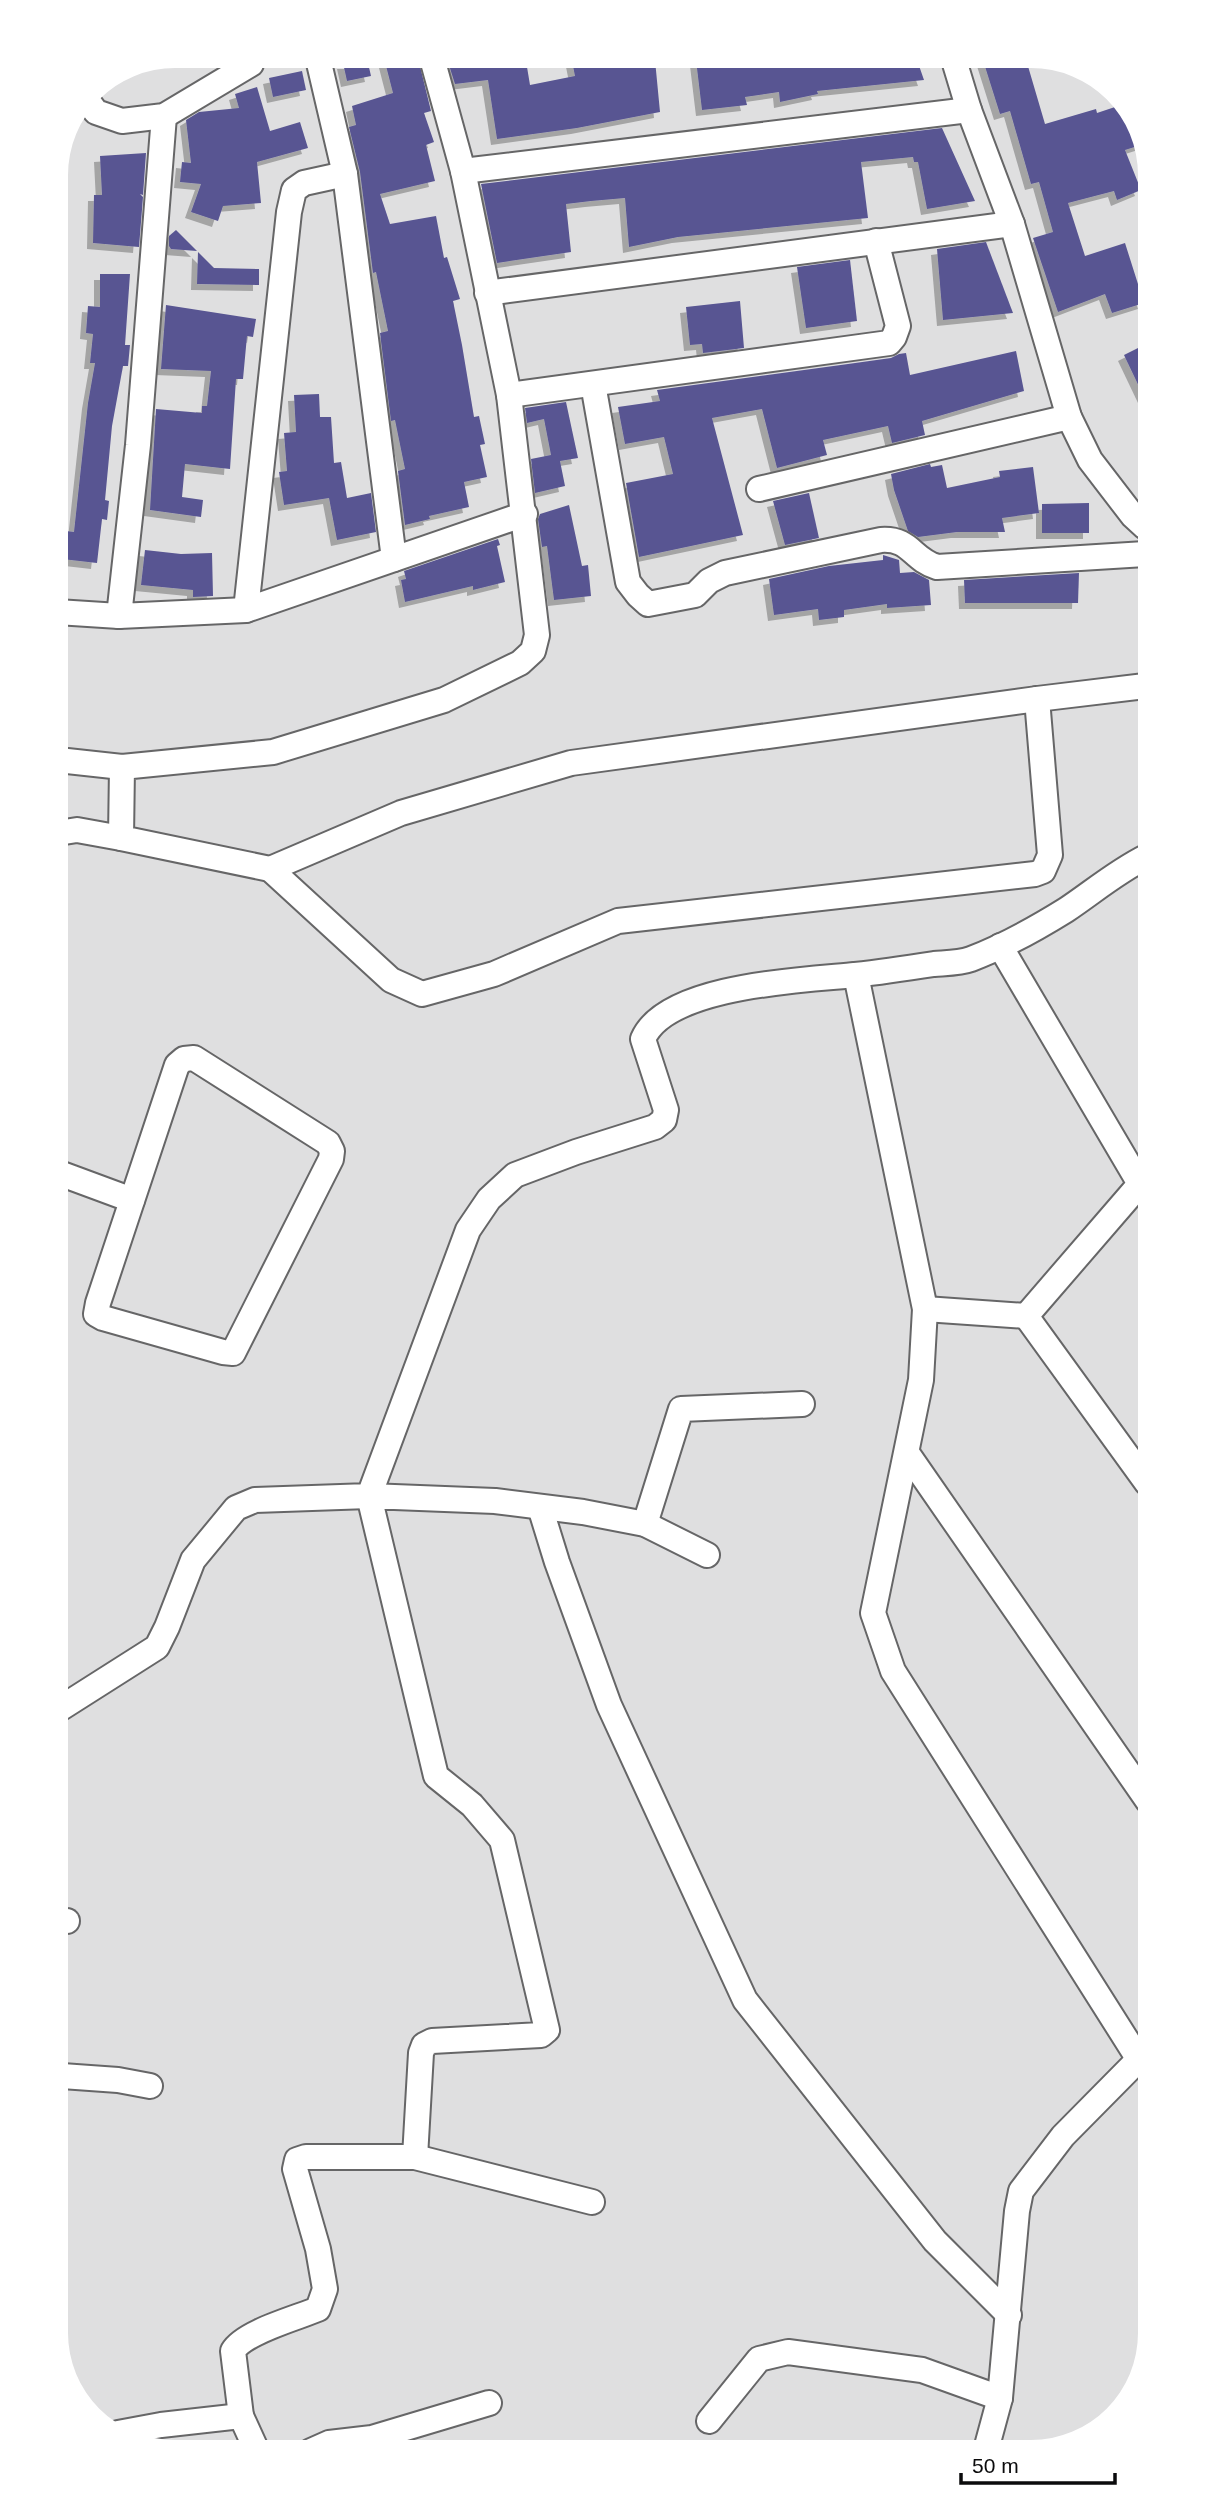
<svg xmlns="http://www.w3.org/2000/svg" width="1206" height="2508" font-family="Arial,sans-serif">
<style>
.building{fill:#585592;filter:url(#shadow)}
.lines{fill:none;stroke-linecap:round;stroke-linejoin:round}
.street-casing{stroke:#666667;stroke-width:28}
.street{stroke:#fff;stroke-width:24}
</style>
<defs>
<filter id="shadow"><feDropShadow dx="-6" dy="6" stdDeviation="0" flood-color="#0004"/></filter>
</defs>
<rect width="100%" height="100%" fill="#dfdfe0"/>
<g class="building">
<polygon points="1025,56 1045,124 1096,109 1097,113 1121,105 1144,136 1144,144 1125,150 1141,190 1117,200 1114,191 1068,203 1085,256 1125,243 1144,303 1112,313 1105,294 1058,312 1033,238 1053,232 1039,182 1031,184 1010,111 1000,114 982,57"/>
<polygon points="916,57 924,80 817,91 818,94 780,102 779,92 745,97 747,105 702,110 696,60"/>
<polygon points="655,60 660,112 577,128 497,139 488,80 455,84 448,62 526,61 530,85 575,76 572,61"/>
<polygon points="385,62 419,62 431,111 424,113 434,142 426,145 435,181 380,194 390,224 436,216 444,258 447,257 460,299 453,301 462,345 474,417 479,416 485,444 480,445 487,477 464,482 469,507 429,516 430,519 405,525 398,471 405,469 395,420 391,421 380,333 388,331 376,272 373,273 360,172 349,127 356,125 352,106 393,93"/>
<polygon points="343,63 368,63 371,76 347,81"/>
<polygon points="302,71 306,90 273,97 269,78"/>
<polygon points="257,87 270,131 300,122 308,148 257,162 261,203 223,206 218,221 191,212 201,184 180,182 182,162 191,163 186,120 199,112 239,108 235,94"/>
<polygon points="942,128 975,201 927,209 918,162 914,162 913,157 861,162 868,218 678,237 629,247 625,198 591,201 566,204 571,252 497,263 481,184"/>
<polygon points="146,153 143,195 140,194 143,197 139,247 93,243 94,195 102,195 100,156"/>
<polygon points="176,230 197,251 171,249 169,246 169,236"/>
<polygon points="986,242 1013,313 943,320 937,249"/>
<polygon points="198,252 214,268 259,269 259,285 197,284"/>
<polygon points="850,260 857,321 806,328 797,267"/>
<polygon points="100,274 130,274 125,345 130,345 128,366 123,366 112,426 105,500 109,501 107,520 102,519 97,563 62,559 66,531 74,532 88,403 95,363 90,363 93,334 86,333 88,306 100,307"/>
<polygon points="740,301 744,348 703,353 702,344 690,345 686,307"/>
<polygon points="166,305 256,319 253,337 247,336 243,379 236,379 230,469 185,464 182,497 203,500 201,517 150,510 156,409 202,413 202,406 207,406 211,371 161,369"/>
<polygon points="1144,345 1144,397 1124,355"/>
<polygon points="1016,351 1024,391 922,421 925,435 892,443 888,426 823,440 827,455 777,468 762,409 712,418 743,535 639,557 626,483 673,474 664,437 625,444 618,407 660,401 657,390 848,364 891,358 899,354 906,353 910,375"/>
<polygon points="319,394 320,417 331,417 334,463 341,462 347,498 371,493 376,532 337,540 329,498 284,505 279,472 287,471 284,433 296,432 294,395"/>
<polygon points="566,402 578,458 560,461 565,486 535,493 531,459 551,455 544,419 527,423 525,408"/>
<polygon points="930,464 931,467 942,465 947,488 1000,477 999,471 1033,467 1039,513 1002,518 1005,532 957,532 918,537 908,531 894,490 891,474"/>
<polygon points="809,493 819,538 785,545 773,501"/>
<polygon points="1089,503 1089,533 1042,533 1042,504"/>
<polygon points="569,505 582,566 588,565 591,596 554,600 547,546 542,547 538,519 540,514"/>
<polygon points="498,539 500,545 497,546 505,582 473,590 473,586 405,602 401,580 406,579 404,571"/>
<polygon points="145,550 181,554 212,553 213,596 193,597 193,590 141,585"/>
<polygon points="883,555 899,560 900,573 914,572 929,580 931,605 887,608 887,604 844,610 844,617 819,620 818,609 774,615 769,579 829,566 883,560"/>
<polygon points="1079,573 1078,603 965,603 964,580"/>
</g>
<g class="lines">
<g class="street-casing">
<g id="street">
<polyline points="953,57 969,110 1012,224 1069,417 1090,460 1133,516 1145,527"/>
<polyline points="433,62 463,171 509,395 537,635 533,651 520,663 444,700 273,752 122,767 121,838 270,869 401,813 571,763 1037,699 1145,686"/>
<polyline points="319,63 345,174 394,559"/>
<polyline points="87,100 96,112 122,121 164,116 251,64"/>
<polyline points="164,116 138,445 119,616 246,610 525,514"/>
<polyline points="463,171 969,110"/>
<polyline points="487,293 1012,224"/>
<path d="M593,384L628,582L638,595L648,604L695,595L709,581L725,573L881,540C911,538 911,559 937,567L1145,554"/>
<polyline points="509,395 889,343 894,337 898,326 876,241"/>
<polyline points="759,489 1069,417"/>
<polyline points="246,610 289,212 294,190 304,183 345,174"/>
<polyline points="57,612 119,616"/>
<polyline points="58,760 122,767"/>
<polyline points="58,833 77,830 121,838"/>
<polyline points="270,869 391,980 422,994 494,974 618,921 1035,874 1043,871 1050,855 1037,699"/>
<polyline points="1000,946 1140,1184 1026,1316 1147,1483"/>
<polyline points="856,975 925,1309 921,1380 873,1613 893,1671 1138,2058"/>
<polygon points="194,1058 328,1143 332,1151 331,1159 233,1353 223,1352 103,1318 96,1314 98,1303 177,1065 184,1059"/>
<polyline points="59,1173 132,1200"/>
<polyline points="925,1309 1026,1316"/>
<polyline points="907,1453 1148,1801"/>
<polyline points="540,1507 557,1562 609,1705 745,2000 935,2241 1009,2315"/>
<polyline points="645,1524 681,1409 802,1404"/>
<path d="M61,1708L157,1647L167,1627L193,1560L236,1508L255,1500L369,1496L468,1230L489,1199L515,1175L576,1152L655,1127L664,1120L666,1110L643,1039C666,985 804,980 855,975C881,972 908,968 934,964C946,963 960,963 971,959C1003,947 1037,928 1066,910C1093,892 1116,872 1146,857"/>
<polyline points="61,1921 67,1921"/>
<polyline points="62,2076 118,2080 150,2086"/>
<polyline points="415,2157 592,2202"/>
<path d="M241,2416L233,2351C244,2332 297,2318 318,2309L325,2289L318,2249L295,2169L297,2160L306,2157H415L421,2053L424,2045L432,2041L541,2035L547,2030L502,1840L472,1805L436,1776L369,1496L495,1501L583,1512L645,1524L707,1555"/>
<polyline points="709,2421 759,2359 788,2352 922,2370 1000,2398"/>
<polyline points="118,2433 161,2425 241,2416 257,2451"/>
<polyline points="987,2446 1000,2398 1017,2211 1021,2191 1063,2136 1149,2049"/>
<polyline points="311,2451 329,2443 372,2438 489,2403"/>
</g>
</g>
<use href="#street" class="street"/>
</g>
<path d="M0 0H1206V2508H0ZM175 68H1031A107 107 0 0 1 1138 175V2333A107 107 0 0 1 1031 2440H175A107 107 0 0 1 68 2333V175A107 107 0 0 1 175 68Z" fill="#fff" fill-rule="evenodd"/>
<path d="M961 2473v10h154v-10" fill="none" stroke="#0b0b0c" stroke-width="3.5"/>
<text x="972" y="2473" font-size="21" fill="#0b0b0c" stroke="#ffffff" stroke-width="5" paint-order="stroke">50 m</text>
</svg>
